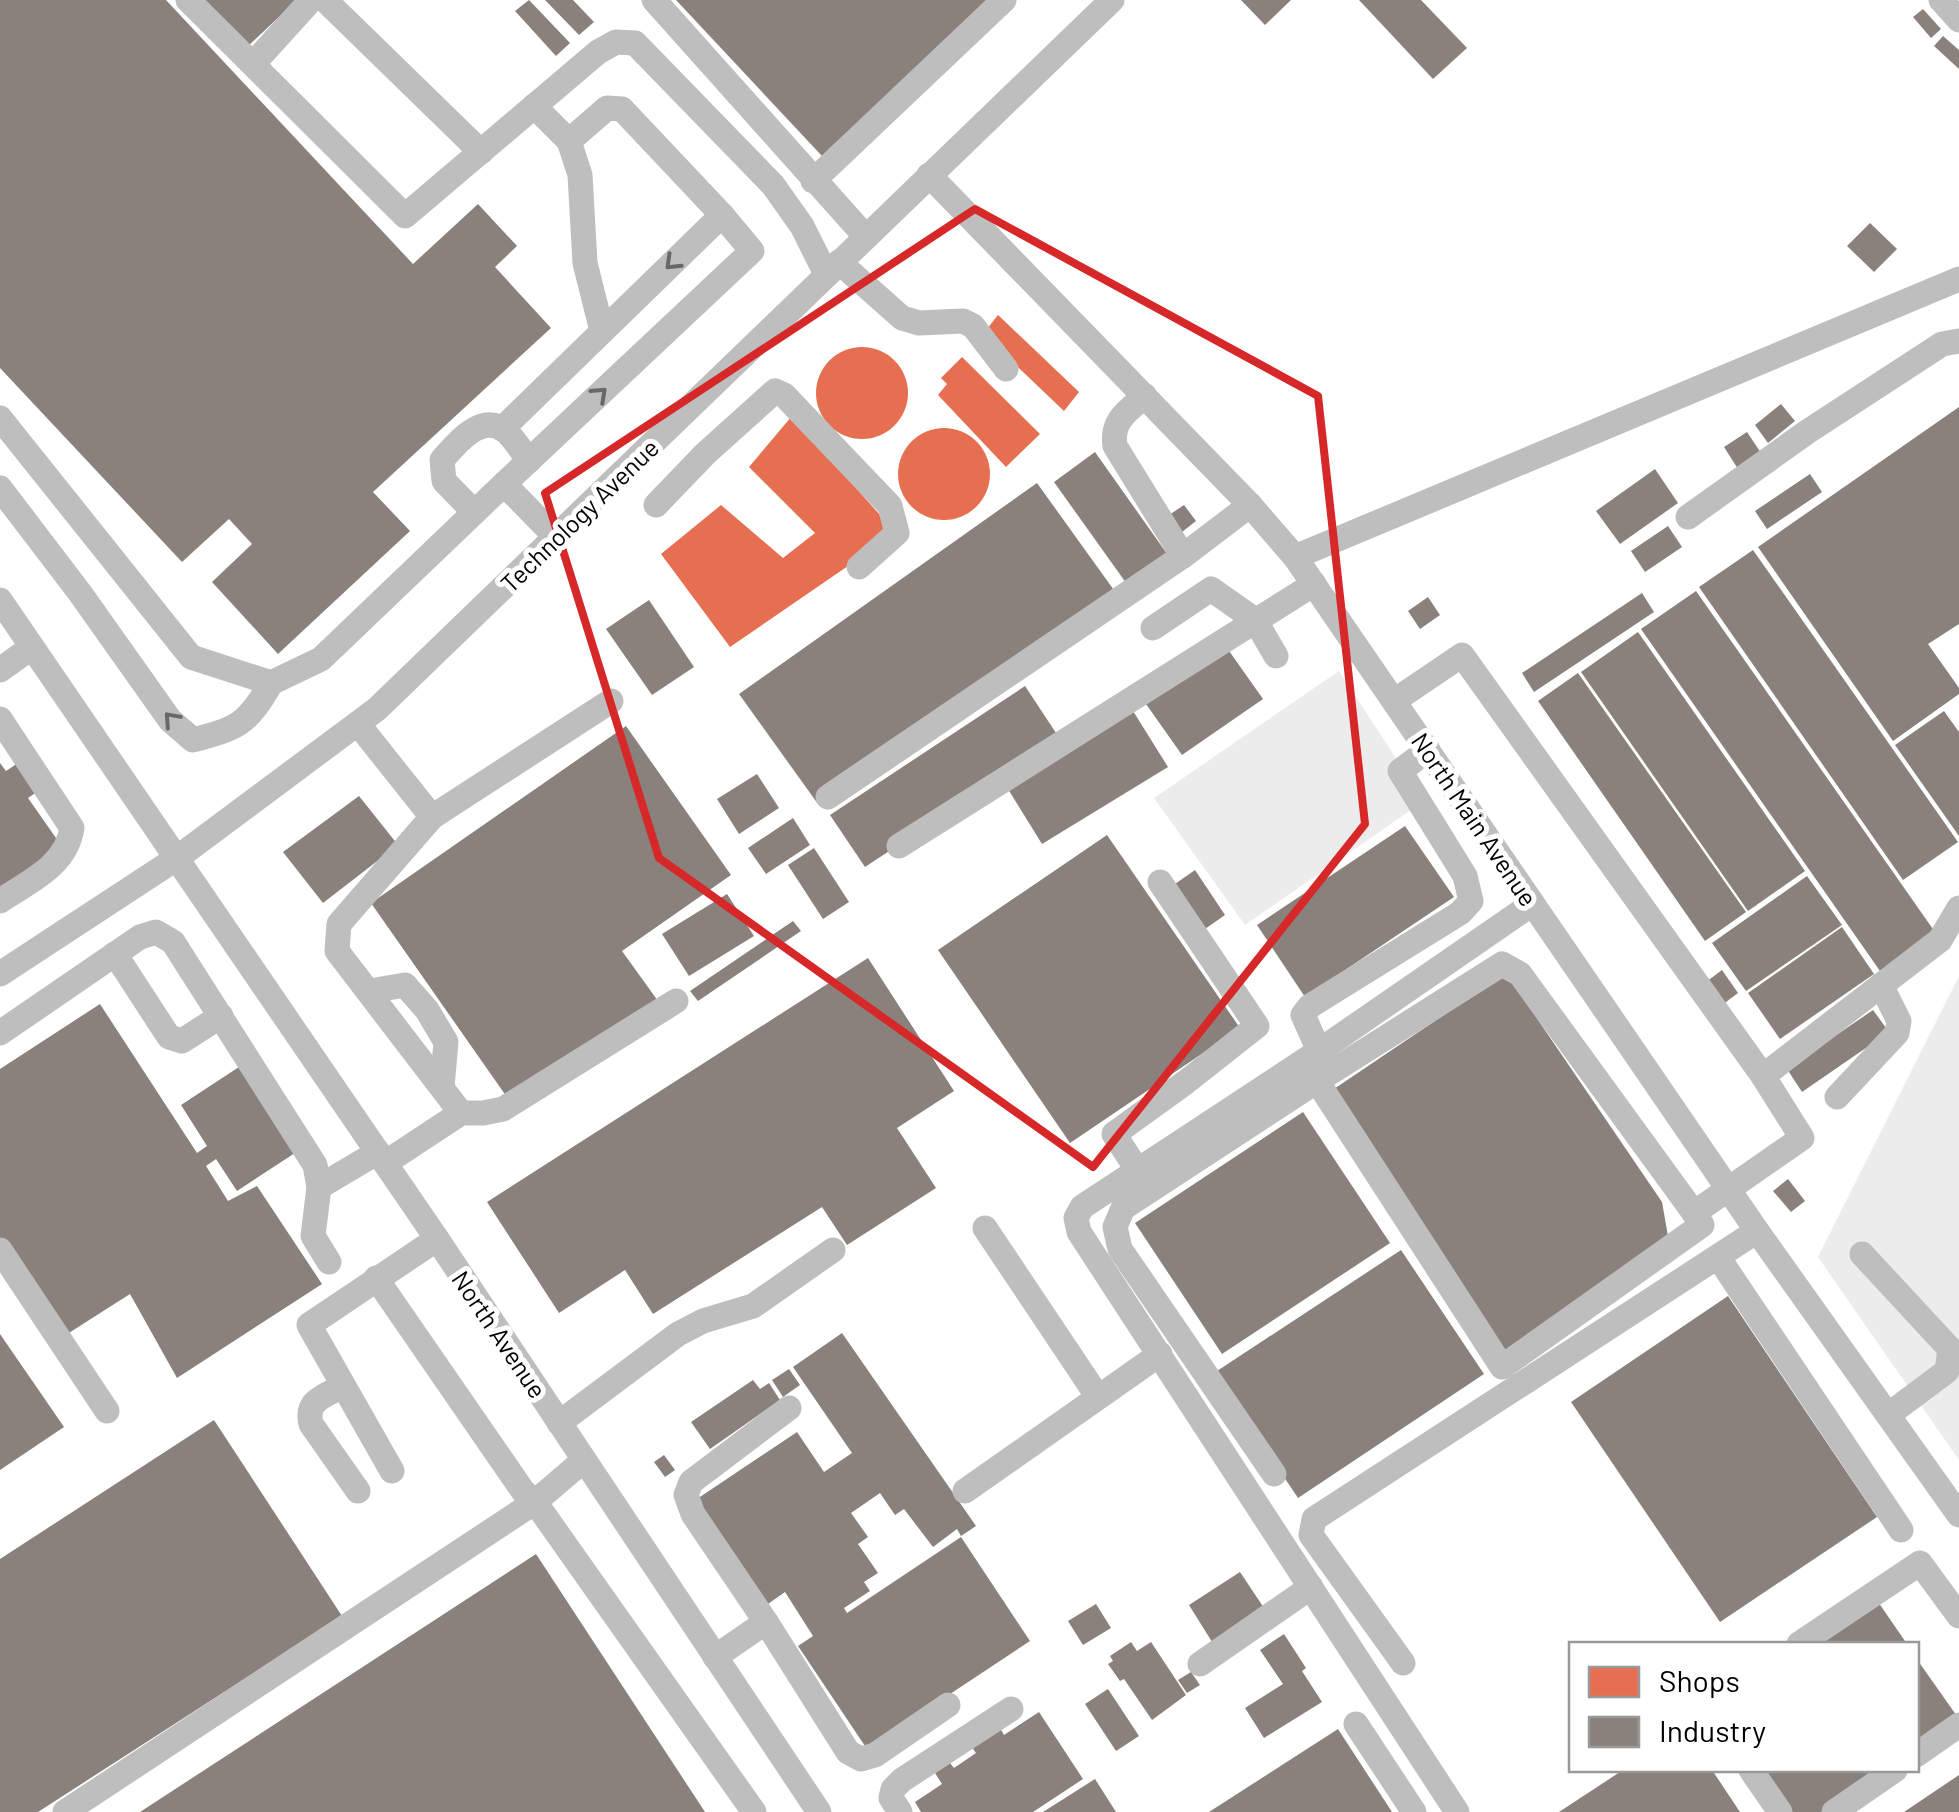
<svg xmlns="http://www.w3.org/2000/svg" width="1959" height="1812" font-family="Barlow,sans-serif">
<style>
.green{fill:#ececec}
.shops{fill:#e76f51}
.industry{fill:#8a817c}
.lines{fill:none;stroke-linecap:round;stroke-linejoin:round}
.minor{stroke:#bebebe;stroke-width:25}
.oneway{stroke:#686868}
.marked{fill:none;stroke:#d62828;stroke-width:8;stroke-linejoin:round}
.labels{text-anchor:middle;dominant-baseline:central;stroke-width:10;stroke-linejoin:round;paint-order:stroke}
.street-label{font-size:25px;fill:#000;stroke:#fff}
</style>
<rect width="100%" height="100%" fill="#fff"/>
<g class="green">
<polygon points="1339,671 1424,801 1245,925 1154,798"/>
<polygon points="1959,976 1959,1460 1818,1257"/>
</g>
<g class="shops">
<polygon points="998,315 1079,392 1064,411 983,334"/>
<circle cx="862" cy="393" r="46"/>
<polygon points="962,357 1040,434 1006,467 938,395 947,384 941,378"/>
<polygon points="792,416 896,533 730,647 661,554 721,505 783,558 815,533 749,467"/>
<circle cx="944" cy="474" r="46"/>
</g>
<g class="industry">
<polygon points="0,0 166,0 413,264 478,204 517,246 495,267 551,328 373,492 410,531 278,654 212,582 252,544 229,519 182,562 0,368"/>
<polygon points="201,0 297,0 247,47"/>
<polygon points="529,0 570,43 556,56 515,11"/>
<polygon points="545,0 573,0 594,22 579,35"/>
<polygon points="676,0 991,0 822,156"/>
<polygon points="1241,0 1291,0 1265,25"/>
<polygon points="1359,0 1421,0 1467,48 1433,79"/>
<polygon points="1923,9 1941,29 1931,38 1913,17"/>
<polygon points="1943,36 1959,50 1959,69 1934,46"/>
<polygon points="1870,223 1897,249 1874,272 1847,246"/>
<polygon points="1781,404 1795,421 1768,443 1755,425"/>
<polygon points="1959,407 1959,624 1928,644 1959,688 1959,694 1893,741 1758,547"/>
<polygon points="1747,432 1761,453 1738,469 1724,447"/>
<polygon points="1095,452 1170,558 1129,587 1054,482"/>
<polygon points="1655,469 1678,503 1620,544 1596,511"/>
<polygon points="1810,474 1822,492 1767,529 1755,511"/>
<polygon points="1037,483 1116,593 818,804 739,694"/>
<polygon points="1184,505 1196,521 1182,532 1169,515"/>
<polygon points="1668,526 1682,547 1645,572 1631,551"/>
<polygon points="1753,550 1958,842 1903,880 1699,587"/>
<polygon points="1696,591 1935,932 1880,971 1641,629"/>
<polygon points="1642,593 1654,612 1534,692 1522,673"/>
<polygon points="1428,597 1440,615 1420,629 1408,611"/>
<polygon points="649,600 694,667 652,695 606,629"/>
<polygon points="1638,632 1805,871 1748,911 1581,672"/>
<polygon points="1227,648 1263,699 1182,755 1146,704"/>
<polygon points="1578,673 1746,912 1705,941 1538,701"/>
<polygon points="1025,686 1060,739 865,867 830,815"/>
<polygon points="1133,711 1168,767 1042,844 1008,789"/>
<polygon points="1944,711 1959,732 1959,836 1895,745"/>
<polygon points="626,726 731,875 622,951 658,1001 511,1103 371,903"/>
<polygon points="21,761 41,789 28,798 63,848 0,892 0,763 6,771"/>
<polygon points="757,774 779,808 739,834 717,799"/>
<polygon points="359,796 398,845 323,903 283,852"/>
<polygon points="793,818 810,845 766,874 748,848"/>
<polygon points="1405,826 1454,897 1305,997 1257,925"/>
<polygon points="1107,835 1240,1028 1070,1143 938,950"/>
<polygon points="814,848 849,902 823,919 788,865"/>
<polygon points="1195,870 1225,915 1205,929 1175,884"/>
<polygon points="1807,876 1842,925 1746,991 1712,943"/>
<polygon points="727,894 754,936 689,976 662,934"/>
<polygon points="793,921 801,931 698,1001 690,991"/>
<polygon points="1842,927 1874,974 1780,1039 1748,993"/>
<polygon points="868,958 954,1091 897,1128 936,1188 847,1245 822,1207 653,1314 625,1270 559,1313 487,1202"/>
<polygon points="1722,970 1738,993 1722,1005 1706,982"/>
<polygon points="1506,973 1662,1202 1669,1242 1503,1361 1328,1093"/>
<polygon points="100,1004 197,1153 207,1146 181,1105 242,1065 298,1151 237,1191 216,1159 206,1166 228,1201 257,1186 322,1284 177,1378 130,1294 61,1338 0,1244 0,1069"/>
<polygon points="1873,1010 1889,1032 1802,1092 1787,1069"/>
<polygon points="1303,1112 1390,1243 1222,1354 1135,1223"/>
<polygon points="1788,1179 1805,1201 1791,1212 1773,1191"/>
<polygon points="1401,1250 1484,1374 1298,1498 1214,1373"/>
<polygon points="1728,1296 1877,1517 1720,1622 1571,1402"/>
<polygon points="842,1333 976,1526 961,1536 957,1529 933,1547 904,1509 895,1515 880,1493 851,1513 868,1537 858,1544 878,1573 864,1582 870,1591 844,1608 847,1613 961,1537 1030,1641 867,1749 798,1646 813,1636 785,1592 768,1604 697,1499 797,1432 824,1472 852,1453 793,1367"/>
<polygon points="0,1334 64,1427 0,1470"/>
<polygon points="789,1369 800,1385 783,1397 772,1380"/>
<polygon points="753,1380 760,1389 769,1383 780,1400 710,1449 691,1422"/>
<polygon points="214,1420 342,1616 38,1812 0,1812 0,1559"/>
<polygon points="664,1455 675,1470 665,1477 654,1462"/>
<polygon points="536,1554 705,1812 140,1812"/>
<polygon points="1240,1572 1266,1611 1214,1645 1189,1605"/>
<polygon points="1874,1596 1907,1644 1804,1644"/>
<polygon points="1096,1604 1111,1628 1083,1645 1068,1621"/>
<polygon points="1284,1634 1306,1668 1302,1671 1322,1702 1264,1738 1245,1708 1283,1684 1260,1650"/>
<polygon points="1131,1642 1137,1651 1151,1642 1186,1695 1152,1720 1124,1679 1120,1681 1108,1664 1113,1661 1110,1656"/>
<polygon points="1916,1658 1959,1719 1916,1748"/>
<polygon points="1191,1672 1200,1685 1187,1693 1178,1680"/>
<polygon points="1108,1689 1139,1736 1116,1751 1085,1704"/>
<polygon points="1039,1712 1083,1779 1033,1812 921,1812 915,1802 942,1784 935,1773 950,1763 954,1768 976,1753 971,1746 1000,1728 1004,1735"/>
<polygon points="1338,1729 1392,1812 1209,1812"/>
<polygon points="1623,1770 1712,1770 1740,1812 1559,1812"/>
<polygon points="1756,1770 1885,1770 1824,1812 1786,1812"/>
<polygon points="1959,1775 1959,1812 1904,1812"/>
<polygon points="1095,1779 1116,1812 1043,1812"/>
</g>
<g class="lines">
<g class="minor">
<polyline points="188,0 405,216 598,52 616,42 635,43 773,185 802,226 826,274"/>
<polyline points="325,0 481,152"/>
<polyline points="654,0 865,236"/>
<polyline points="1941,0 1959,20"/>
<polyline points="253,64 311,0"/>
<polyline points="534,106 569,141"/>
<polyline points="929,175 1250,505 1295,557 1757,1231 1959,1515"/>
<polyline points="813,181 1004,0"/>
<polyline points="839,262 902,318 919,323 963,321 973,326 1006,369"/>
<polyline points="602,331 585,263 580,175 569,141 607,108 622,109 722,215"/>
<path d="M1145,396C1127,411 1111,421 1115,446L1183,556"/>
<polyline points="0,418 191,657 271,683 321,659 504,484 556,537"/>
<polyline points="502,429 722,215 752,251 504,484"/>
<path d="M0,488L80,593L170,720L193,740C238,728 247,725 271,683"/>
<polyline points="656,505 705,454 775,391 784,395 890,506 897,533 859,567"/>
<path d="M474,512L444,481L442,460C455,445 479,414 503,429C513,436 522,452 529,461"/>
<polyline points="1688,517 1807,432 1942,344 1959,341"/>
<polyline points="1295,557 1959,279"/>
<polyline points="0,600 437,1239 819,1812"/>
<polyline points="1153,628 1211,589 1255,620 1276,656"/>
<polyline points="0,670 32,647"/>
<path d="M0,719L72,828C66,866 30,881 0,901"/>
<polyline points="358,724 432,817"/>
<polyline points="828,797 1183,556 1250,505"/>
<polyline points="899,846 1314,584"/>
<polyline points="115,954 169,1037 182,1041 221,1016"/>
<polyline points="0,974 177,858 377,709 1112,0"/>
<polyline points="370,991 405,985 427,1010 446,1042 442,1087"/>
<polyline points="0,1033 140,937 156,932 173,942 315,1165 319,1187 313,1236 329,1262"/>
<polyline points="1319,1051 1303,1015 1310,1006 1460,913 1471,901 1465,876 1400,771 1428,750"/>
<polyline points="1304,1061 1317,1081 1502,964 1520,974 1694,1213 1802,1138 1763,1076 1462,655 1394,701"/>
<polyline points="1763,1076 1940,940 1959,908"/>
<polyline points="1837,1097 1897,1033 1899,1021 1881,985"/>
<polyline points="461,1113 337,951 339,924 432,817 611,701"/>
<polyline points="385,1163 461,1113 483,1113 503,1109 676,1001"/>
<polyline points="1138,1171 1114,1134 1186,1082 1257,1026 1160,882"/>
<polyline points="319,1187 378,1152"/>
<polyline points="985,1228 1098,1397"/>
<polyline points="0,1250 107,1411"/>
<polyline points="1862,1254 1950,1349 1947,1371 1888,1415"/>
<polyline points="1718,1257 1901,1530"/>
<polyline points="376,1278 523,1491 535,1502 584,1460"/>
<path d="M343,1386C325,1396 305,1400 311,1424L358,1491"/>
<polyline points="559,1423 678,1334 703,1321 753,1306 833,1250"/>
<polyline points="392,1471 309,1325 437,1239"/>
<polyline points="1274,1474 1120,1249 1115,1227 1123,1208 1317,1081 1502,1367 1702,1225 1694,1213"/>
<polyline points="965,1491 1160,1354"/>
<polyline points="766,1622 693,1514 686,1495 691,1482 789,1408"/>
<polyline points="1799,1644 1920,1563 1959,1616"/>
<polyline points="715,1657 766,1622 848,1752 861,1759 875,1755 948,1705"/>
<polyline points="1403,1663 1311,1535 1314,1519 1757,1231"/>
<polyline points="1200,1664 1311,1587"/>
<polyline points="1356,1724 1414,1812"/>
<polyline points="1916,1755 1959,1725"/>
<polyline points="1751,1770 1780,1812"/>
<polyline points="65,1812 535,1502 754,1812"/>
<polyline points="900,1812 891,1798 893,1789 902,1780 1011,1709"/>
<polyline points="1457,1812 1079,1232 1076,1218 1082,1207 1319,1051 1532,904"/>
<polyline points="1834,1812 1895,1770"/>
</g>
</g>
<defs><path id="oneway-chevron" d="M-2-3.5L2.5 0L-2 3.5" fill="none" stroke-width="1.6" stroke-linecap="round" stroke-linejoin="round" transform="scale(2.5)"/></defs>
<g class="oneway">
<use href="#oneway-chevron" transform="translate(672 263) rotate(136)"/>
<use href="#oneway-chevron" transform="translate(600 394) rotate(-43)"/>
<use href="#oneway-chevron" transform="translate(171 719) rotate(-132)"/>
</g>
<path class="marked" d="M975,209L1318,396L1365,824L1093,1167L659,858L545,493Z"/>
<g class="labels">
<g class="street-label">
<text transform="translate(579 515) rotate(-44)">Technology Avenue</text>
<text transform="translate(1475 819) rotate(56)">North Main Avenue</text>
<text transform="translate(500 1334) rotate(56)">North Avenue</text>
</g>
</g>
<rect x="1569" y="1642" width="350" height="130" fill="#ffffff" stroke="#999999" stroke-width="2.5"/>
<rect x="1589" y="1667" width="50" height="30" fill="#e76f51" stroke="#999999" stroke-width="2.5"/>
<text x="1659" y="1692" font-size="30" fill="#000000">Shops</text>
<rect x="1589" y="1717" width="50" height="30" fill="#8a817c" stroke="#999999" stroke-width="2.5"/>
<text x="1659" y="1742" font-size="30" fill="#000000">Industry</text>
</svg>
